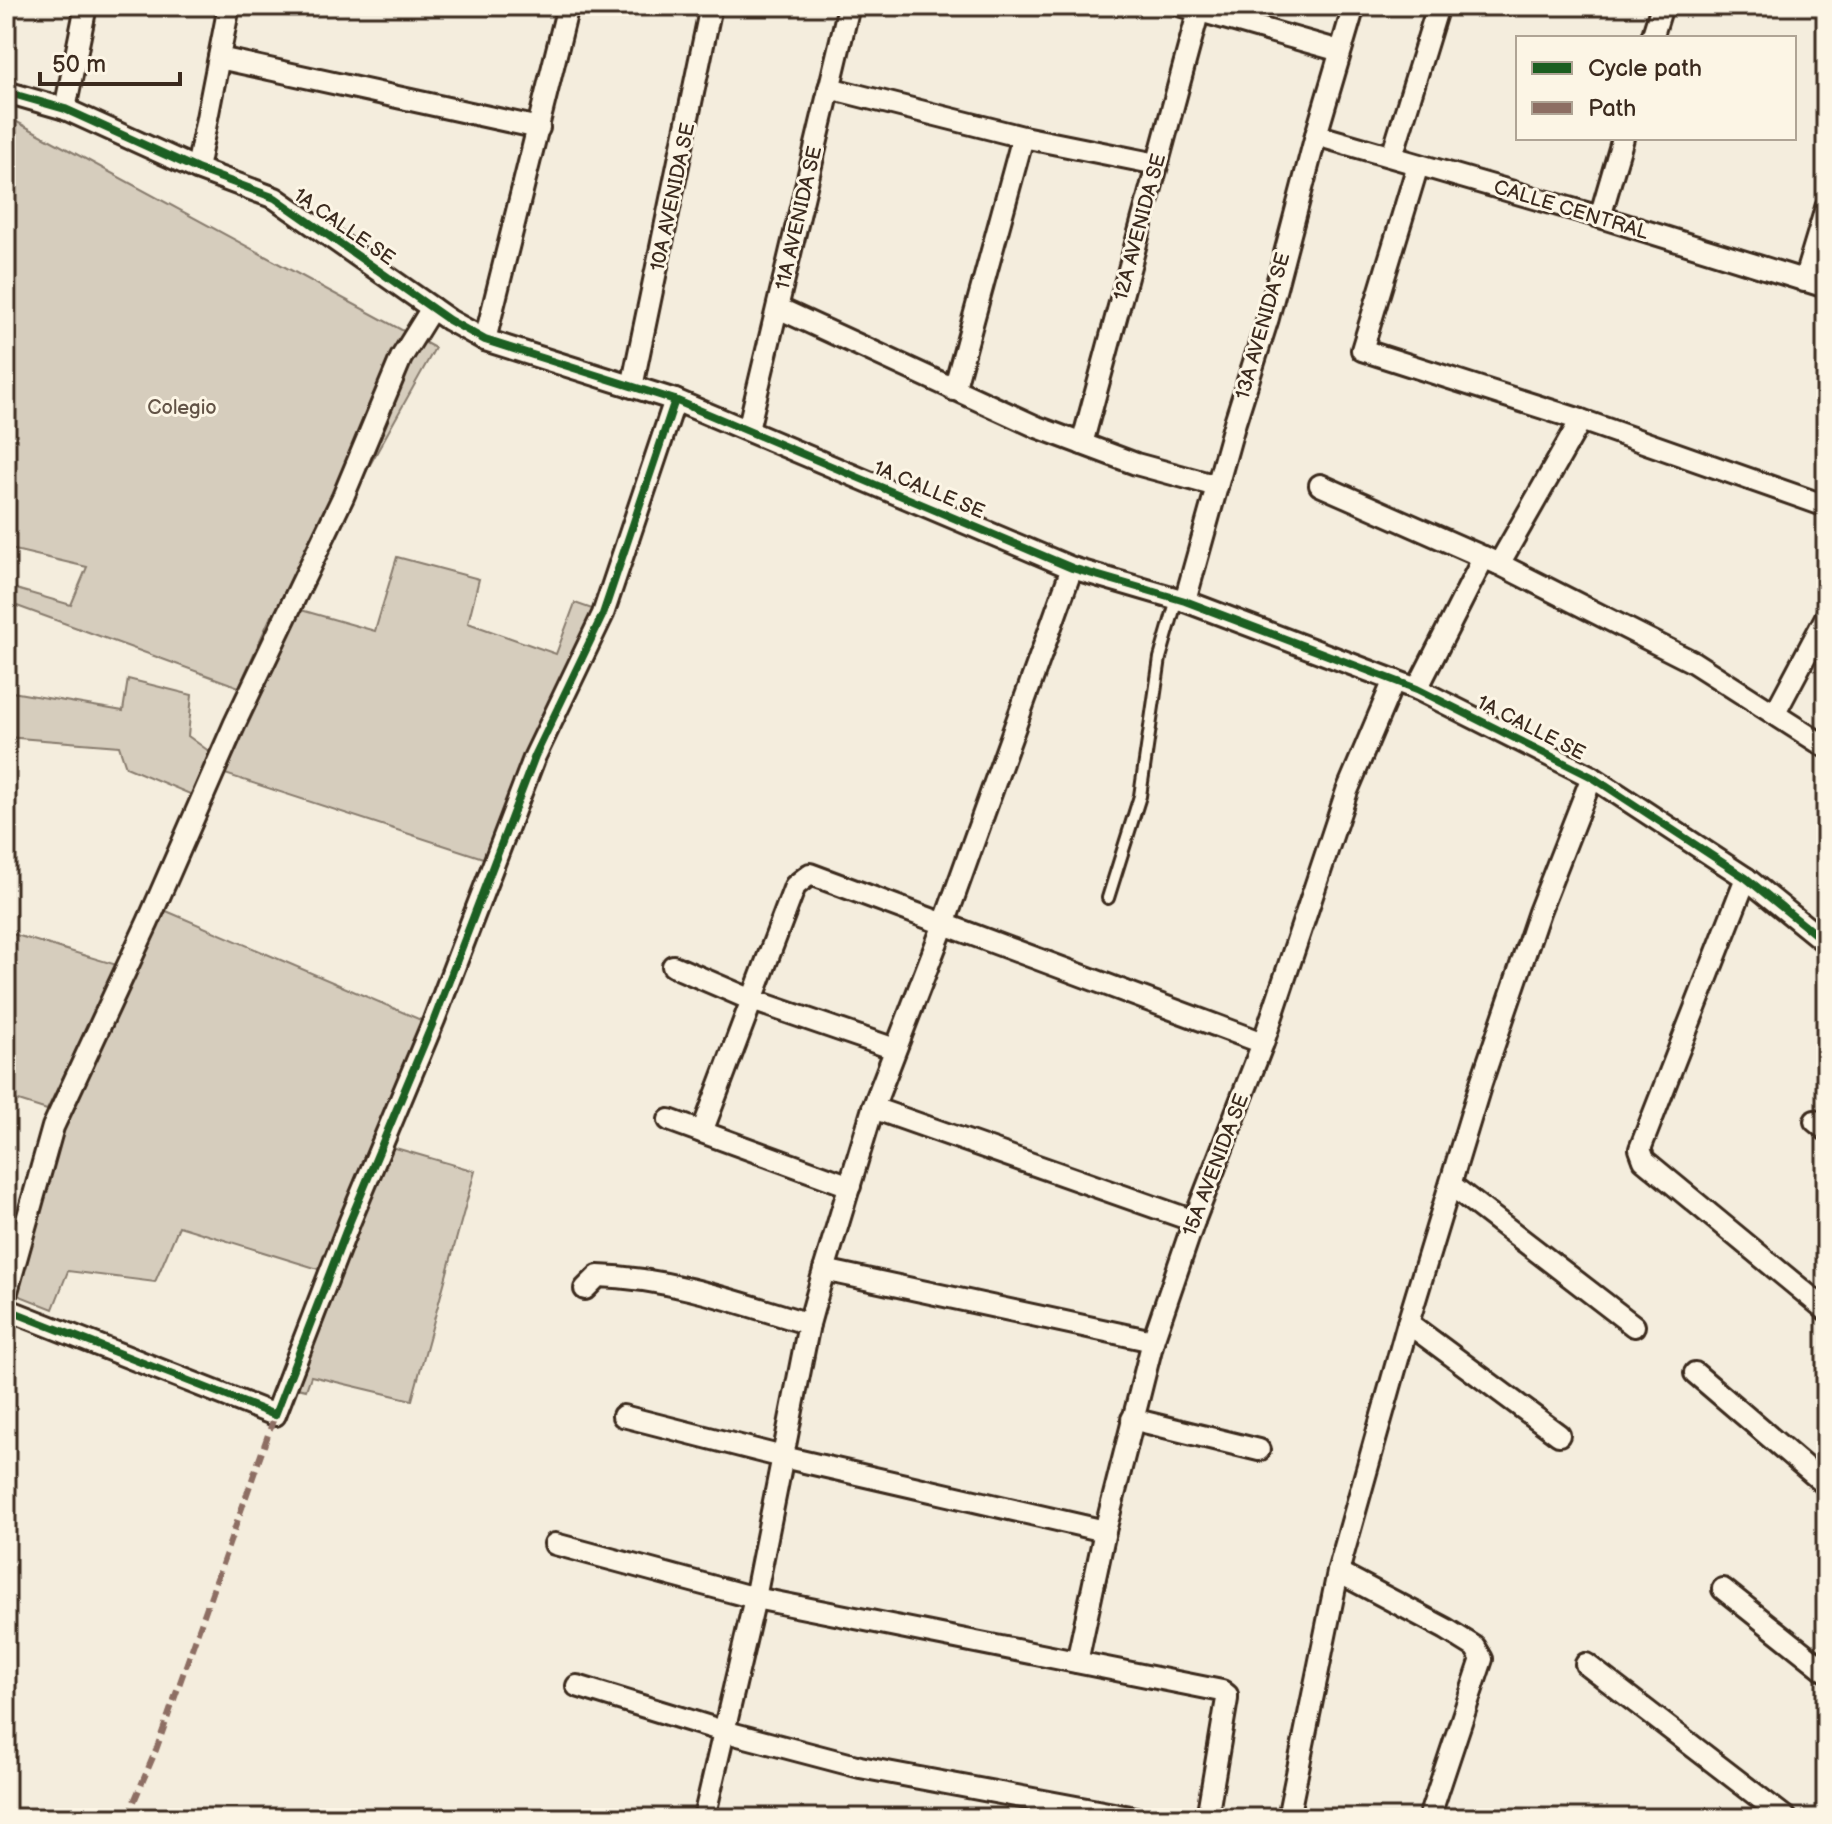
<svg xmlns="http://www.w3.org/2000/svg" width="1832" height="1824" font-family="'Balsamiq Sans',sans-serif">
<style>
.green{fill:#d6cdbd;stroke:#887c6e;stroke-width:2}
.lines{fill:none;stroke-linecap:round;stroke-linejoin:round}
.lane-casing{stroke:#3b2a1e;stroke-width:16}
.street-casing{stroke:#3b2a1e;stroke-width:26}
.lane{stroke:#fcf5e5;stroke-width:10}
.street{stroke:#fcf5e5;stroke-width:20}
.quiet{stroke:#8d6e63;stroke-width:6;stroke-dasharray:12 6;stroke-linecap:butt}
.cycleway-casing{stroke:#fcf5e5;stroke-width:13}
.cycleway{stroke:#1b5e20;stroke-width:8}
.labels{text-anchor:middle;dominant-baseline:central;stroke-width:6;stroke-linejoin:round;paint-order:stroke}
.street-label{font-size:20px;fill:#3b2a1e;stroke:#fcf5e5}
.park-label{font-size:20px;fill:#625346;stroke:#fcf5e5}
</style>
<rect width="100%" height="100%" fill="#f4eddd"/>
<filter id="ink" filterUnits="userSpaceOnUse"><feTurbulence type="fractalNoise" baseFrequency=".0125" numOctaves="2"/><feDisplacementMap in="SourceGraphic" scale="16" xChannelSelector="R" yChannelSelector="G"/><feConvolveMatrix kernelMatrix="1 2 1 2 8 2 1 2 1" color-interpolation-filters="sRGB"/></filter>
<g filter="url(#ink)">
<g class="green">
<polygon points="6,116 435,348 284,619 271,616 239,687 6,602 6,586 71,605 87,567 6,548"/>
<polygon points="397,557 479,579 468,623 556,654 575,603 598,611 486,859 225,774 301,610 375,631"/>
<polygon points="128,679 192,695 188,736 217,757 197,797 126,767 119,746 6,737 6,691 123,711"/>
<polygon points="157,907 428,1023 328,1272 179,1226 155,1282 68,1271 53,1309 15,1294 56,1128"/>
<polygon points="6,932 117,965 47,1110 6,1097"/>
<polygon points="385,1145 475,1171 412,1400 311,1376 306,1390 285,1385"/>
</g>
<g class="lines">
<g class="lane-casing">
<polyline id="lane" points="1108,898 1140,796 1160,658 1177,599"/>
</g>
<g class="street-casing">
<g id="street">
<polyline points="1182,6 1340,51"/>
<polyline points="1652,38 1662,6"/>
<polyline points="219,58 539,128"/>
<polyline points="829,88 1023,137 1157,164"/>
<polyline points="6,92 65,109 197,169 275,198 449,320 485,340 675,400 1072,568 1185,601 1417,689 1592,777 1746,878 1826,943"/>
<polyline points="65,109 86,6"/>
<polyline points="1316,135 1600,217 1826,287"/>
<polyline points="1392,156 1438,6"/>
<polyline points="1418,165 1362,350 1581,420 1826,506"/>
<polyline points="197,169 229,6"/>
<polyline points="1600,217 1623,138"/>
<polyline points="1804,281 1826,208"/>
<polyline points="778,308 1037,427 1136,464 1217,486"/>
<polyline points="485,340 568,6"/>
<polyline points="632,387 711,6"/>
<polyline points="954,390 1023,137"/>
<polyline points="748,430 849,6"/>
<polyline points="1082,444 1200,6"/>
<polyline points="1320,485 1499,564 1693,662 1826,747"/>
<polyline points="1499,564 1581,420"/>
<polyline points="1185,601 1235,422 1268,318 1316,135 1354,6"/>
<polyline points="1417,689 1484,557"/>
<polyline points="1775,713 1826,617"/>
<polyline points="1746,878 1640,1149 1644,1160 1826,1310"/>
<polyline points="673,966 752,1000 895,1049"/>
<polyline points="873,1108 1194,1221"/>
<polyline points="669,1120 850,1186"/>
<polyline points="1815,1121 1826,1130"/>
<polyline points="702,1132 795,886 810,874 1263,1043"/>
<polyline points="1451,1185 1634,1326"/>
<polyline points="824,1270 1153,1341"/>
<path d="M585,1289L598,1276C671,1278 740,1303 809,1324"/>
<polyline points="6,1295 53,1127 148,922 235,723 343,497 401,358 432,308"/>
<polyline points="6,1305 11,1311 275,1415 350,1221 434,1020 535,756 603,614 675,400"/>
<polyline points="1408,1323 1559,1435"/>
<polyline points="1695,1373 1826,1485"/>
<polyline points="623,1416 783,1457 1105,1531"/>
<polyline points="1132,1419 1259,1450"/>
<polyline points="555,1544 755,1598 1222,1691 1227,1695 1227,1699 1207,1818"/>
<polyline points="1338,1572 1446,1629 1475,1647 1482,1659 1429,1818"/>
<polyline points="1723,1589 1826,1671"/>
<polyline points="1077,1662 1105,1531 1153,1341 1194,1221 1263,1043 1347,791 1394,680"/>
<polyline points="1586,1664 1786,1818"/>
<polyline points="577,1686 723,1731 860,1767 1135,1818"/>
<polyline points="704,1818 755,1598 809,1324 824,1270 873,1108 944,924 1072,568"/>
<polyline points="1288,1818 1338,1572 1408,1323 1481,1083 1539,912 1592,777"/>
</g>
</g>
<use href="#lane" class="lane"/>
<use href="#street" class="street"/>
<polyline class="quiet" points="127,1818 156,1750 275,1415"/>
<g class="cycleway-casing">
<g id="cycleway">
<polyline points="6,92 65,109 197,169 275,198 449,320 485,340 675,400 1072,568 1185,601 1417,689 1592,777 1746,878 1826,943"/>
<polyline points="6,1305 11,1311 275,1415 350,1221 434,1020 535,756 603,614 675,400"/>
</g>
</g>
<use href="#cycleway" class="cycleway"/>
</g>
</g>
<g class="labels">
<g class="street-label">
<text transform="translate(673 197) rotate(-78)">10A AVENIDA SE</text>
<text transform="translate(1571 210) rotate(17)">CALLE CENTRAL</text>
<text transform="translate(799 218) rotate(-77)">11A AVENIDA SE</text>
<text transform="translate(344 227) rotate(35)">1A CALLE SE</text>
<text transform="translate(1140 227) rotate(-75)">12A AVENIDA SE</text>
<text transform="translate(1263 326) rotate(-74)">13A AVENIDA SE</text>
<text transform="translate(929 490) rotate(23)">1A CALLE SE</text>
<text transform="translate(1531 728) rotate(27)">1A CALLE SE</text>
<text transform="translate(1216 1165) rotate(-69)">15A AVENIDA SE</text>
</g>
<g class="park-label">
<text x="182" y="408">Colegio</text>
</g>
</g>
<rect width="1832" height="1824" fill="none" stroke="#fcf5e5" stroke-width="32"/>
<rect x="16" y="16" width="1800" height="1792" fill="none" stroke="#3b2a1e" stroke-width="3" filter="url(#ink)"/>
<rect x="1516" y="36" width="280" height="104" fill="#fcf5e5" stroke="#afa495" stroke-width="2"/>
<rect x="1532" y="62" width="40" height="12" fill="#1b5e20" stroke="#afa495" stroke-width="2"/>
<text x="1588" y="76" font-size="24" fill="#3b2a1e">Cycle path</text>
<rect x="1532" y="102" width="40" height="12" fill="#8d6e63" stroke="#afa495" stroke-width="2"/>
<text x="1588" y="116" font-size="24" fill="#3b2a1e">Path</text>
<path d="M40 72v12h140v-12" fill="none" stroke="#3b2a1e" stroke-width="4"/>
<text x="52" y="72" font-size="24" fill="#3b2a1e" stroke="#fcf5e5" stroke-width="6" paint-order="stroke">50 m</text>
</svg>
